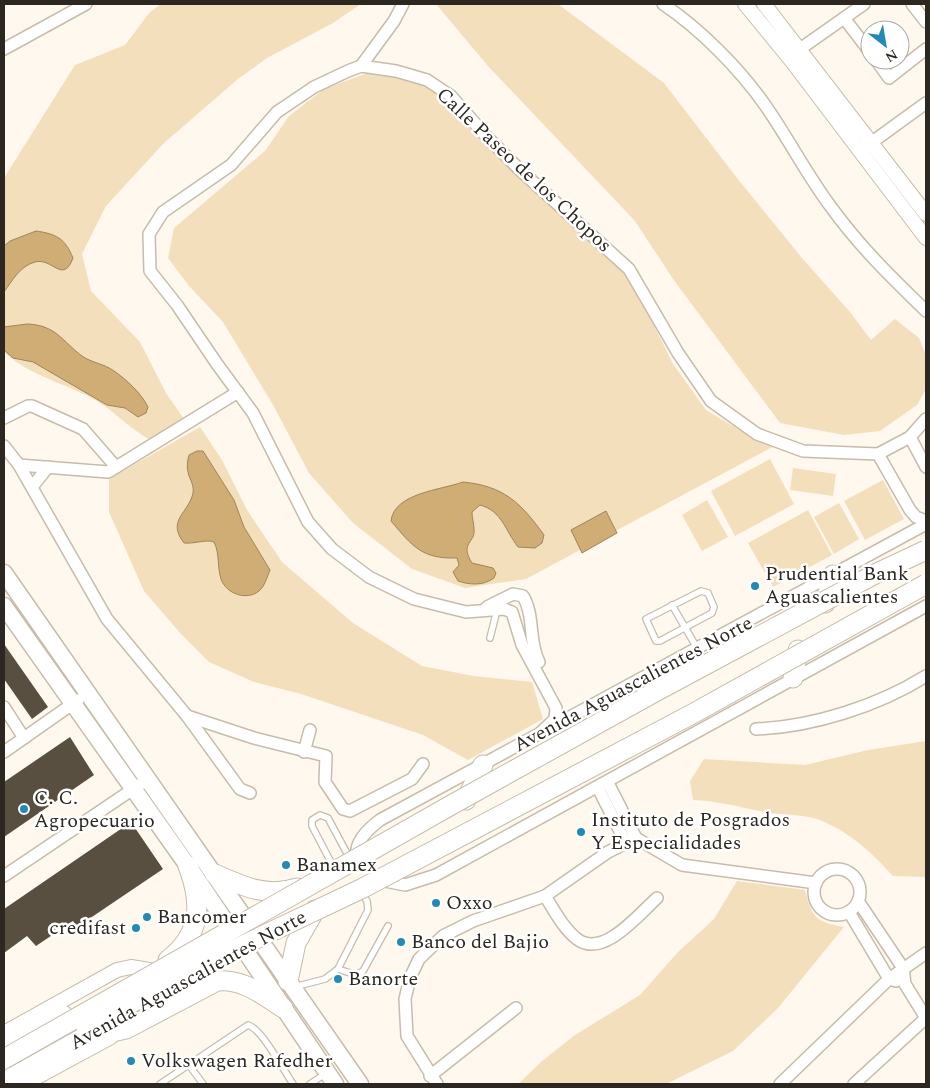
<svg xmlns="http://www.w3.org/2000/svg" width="930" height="1088" font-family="Spectral,serif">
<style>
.green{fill:#f4dfbd}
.water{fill:#cfad74;stroke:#9e855b}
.building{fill:#584f41}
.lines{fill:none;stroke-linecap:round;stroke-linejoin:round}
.service-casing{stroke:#c7bcab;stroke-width:8}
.minor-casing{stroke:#c7bcab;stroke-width:14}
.tertiary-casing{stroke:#c7bcab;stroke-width:16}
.secondary-casing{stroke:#c7bcab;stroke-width:19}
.primary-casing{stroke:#c7bcab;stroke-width:21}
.service{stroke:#fff;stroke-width:5.5}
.minor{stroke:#fff;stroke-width:11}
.tertiary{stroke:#fff;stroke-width:14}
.secondary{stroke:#fff;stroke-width:16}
.primary{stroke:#fff;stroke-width:19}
.primary-bridge-casing{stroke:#c7bcab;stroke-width:21;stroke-linecap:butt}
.primary-bridge{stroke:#fff;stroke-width:19}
.poi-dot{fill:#238bb3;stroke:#fff;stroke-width:2}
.labels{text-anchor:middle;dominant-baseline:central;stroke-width:5;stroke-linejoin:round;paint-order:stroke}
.street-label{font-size:20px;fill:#2c2821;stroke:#fff}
.poi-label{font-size:20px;fill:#2c2821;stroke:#fff;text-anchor:start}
</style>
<rect width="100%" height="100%" fill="#fff8ee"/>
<g class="green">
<path d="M161,4H361L333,23L267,58L238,79L164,143L106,206L82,254L91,291L140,342L166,393L184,419L150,440C131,429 120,417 103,405C72,384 33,379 4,352V178L75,65L125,45L150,12Z"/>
<polygon points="436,4 558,4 664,83 737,178 802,258 850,312 871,340 895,319 919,338 926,355 926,389 917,405 880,431 844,435 780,423 673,279 635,221 488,66"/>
<polygon points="370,72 413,78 453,102 627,270 673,364 706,410 743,432 778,444 526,579 465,588 412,569 353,523 309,473 273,405 223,322 189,286 168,258 174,228 265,151 289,116 324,89"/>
<polygon points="200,427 222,460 247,510 282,562 353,623 422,666 474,676 532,682 543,719 468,760 423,735 301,694 254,682 209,662 181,634 144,591 109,512 109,479"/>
<polygon points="770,459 794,504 735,536 711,491"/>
<polygon points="793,468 836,474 833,496 790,490"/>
<polygon points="883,480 904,519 865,540 844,501"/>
<polygon points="707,500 728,537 702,551 682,515"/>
<polygon points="839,503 859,539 834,554 814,517"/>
<polygon points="808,510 832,555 773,587 748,543"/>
<path d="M926,741V877L893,876C871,852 849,831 817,819C801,814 781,815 764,812C740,807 718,801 693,800L690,781L704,759L805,765L868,750Z"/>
<path d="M737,881L805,890C812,918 816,922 844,927L778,1008L733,1051L666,1084H518L542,1061L575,1035L640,995L678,952L714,919Z"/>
</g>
<g class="water">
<path d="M36,231C56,234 65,238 73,258C63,285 52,257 35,262C20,266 12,281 4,292V246L10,241Z"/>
<path d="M27,324C56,325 62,341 82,356C92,363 105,364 114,371C127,380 141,393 148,407L146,413L138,417L125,408L107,405L33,362L13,358L4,350V327Z"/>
<path d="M197,451H203L234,500L244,527L270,570C267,577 265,586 259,591C247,601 226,594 221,579C217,567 220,554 214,542C207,539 194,544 184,543C166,520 189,513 193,493C195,480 183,476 189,455Z"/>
<path d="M463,482C504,486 521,503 544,535L542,543L535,548L518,547C505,530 502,511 480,505L472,512C472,519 474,523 474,529C476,543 459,542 472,563L493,568L496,573L494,578C483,586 470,585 458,581L453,572L459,565L457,558C422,559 413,547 391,521C394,493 441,490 463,482Z"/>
<polygon points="606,511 617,533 582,553 571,530"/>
</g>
<g class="building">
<polygon points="4,644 48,707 32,719 4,679"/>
<polygon points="70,737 94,775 4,837 4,782"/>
<polygon points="131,822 163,869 77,927 73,921 36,946 27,936 4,953 4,909"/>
</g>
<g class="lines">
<g class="service-casing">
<g id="service">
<polygon points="701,591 708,593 714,607 712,613 660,641 656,641 646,619"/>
<polyline points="672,605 697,648"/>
<polyline points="490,638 497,610"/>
<polyline points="334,868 312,826 312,820 320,815 328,818 350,859"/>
<polyline points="338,969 356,975 363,971 388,926"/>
<polyline points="294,987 325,979 338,969 368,910 367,901 361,893"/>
<polyline points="189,1065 203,1084"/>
<path d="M160,1084L248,1025C262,1029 284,1071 293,1084"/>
<polyline points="310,1084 325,1074"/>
</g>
</g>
<g class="minor-casing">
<g id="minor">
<path d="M663,4C700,29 739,68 765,105C788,138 807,175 831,207C860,247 891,277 926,311"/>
<polyline points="912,4 926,22"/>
<polyline points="844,18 870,52"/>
<polyline points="4,49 86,4"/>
<polyline points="800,49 864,4"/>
<polyline points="876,60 889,78 926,49"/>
<polyline points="361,66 394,21 403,4"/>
<polyline points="864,148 926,103"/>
<polyline points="4,418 28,406 32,406 83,429 116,467"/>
<polyline points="910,437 926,467"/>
<polyline points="4,446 19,465 107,619 187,716 240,789 250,793"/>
<polyline points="878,454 910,510 916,517 926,521"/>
<polyline points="19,465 108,472 238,392"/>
<polyline points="32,487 48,467"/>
<path d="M487,607L513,594L523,596C535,616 528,641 539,662"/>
<polyline points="4,707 24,738"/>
<polyline points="187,716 254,738 326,756 325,782 343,809 350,811 412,779 423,764"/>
<path d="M756,729C812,727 878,706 926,676"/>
<polyline points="540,733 555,719 556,708 522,645 512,612 504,609 466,612 414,599 369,577 332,549 308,522 253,413 217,364 177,305 150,271 149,234 163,212 231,165 277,112 314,87 348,71 361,66 396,71 427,80 451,96 487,137 520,170 629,269 678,353 711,401 757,434 803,451 878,454 910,437 926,419"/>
<polyline points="4,752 78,700"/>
<polyline points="304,752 310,730"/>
<polyline points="608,783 636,838 682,865 816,883"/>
<polyline points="598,788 626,843"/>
<path d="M357,857C354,842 368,829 380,820L926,524"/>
<circle cx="837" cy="892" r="23"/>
<polyline points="4,876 148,779"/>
<polyline points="380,880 405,885 436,875 926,606"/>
<path d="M545,896C554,910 563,928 577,939C603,959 639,914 657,898"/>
<polyline points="858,901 903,968 905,984 926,1018"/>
<polyline points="849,912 889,979 896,981"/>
<polyline points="430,1076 516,1008"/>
<polyline points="437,1084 407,1036 405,999 410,978 419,959 443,936 473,921 545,896 608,852 636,838"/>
<polyline points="780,1084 889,979 926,953"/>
<polyline points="854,1084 926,1018"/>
</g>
</g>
<g class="tertiary-casing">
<g id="tertiary">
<polyline points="745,4 791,60 926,238"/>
<polyline points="764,4 926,214"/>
<polyline points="4,1033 117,970 131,967 149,970"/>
<polyline points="24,1084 111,1037"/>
</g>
</g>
<g class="secondary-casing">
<g id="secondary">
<polyline points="4,573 360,1084"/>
<polyline points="4,606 188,866 335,1084"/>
</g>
</g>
<g class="primary-casing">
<g id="primary">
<polyline points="825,603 833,575"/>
<polyline points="793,678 798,650"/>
<polyline points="466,800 483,765"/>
<path d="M215,874C242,886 267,898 297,888"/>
<path d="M168,960C202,934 202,903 188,866"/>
<polyline points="288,981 296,943 315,910"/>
<path d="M94,1036L126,1029L217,981C242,978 263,995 283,1008"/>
<polyline points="4,1047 63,1015"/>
<polyline points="4,1082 108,1024"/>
</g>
</g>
<use href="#service" class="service"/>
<use href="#minor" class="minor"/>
<use href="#tertiary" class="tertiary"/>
<use href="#secondary" class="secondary"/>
<use href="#primary" class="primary"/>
<g class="primary-bridge-casing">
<g id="primary-bridge">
<polyline points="86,1027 218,957 363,888 694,713 926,584"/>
<polyline points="4,1059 453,804 655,692 877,573 926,550"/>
</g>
</g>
<use href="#primary-bridge" class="primary-bridge"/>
</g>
<g class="poi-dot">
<circle cx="755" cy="586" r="5"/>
<circle cx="24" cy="809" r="5"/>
<circle cx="581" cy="832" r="5"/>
<circle cx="286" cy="865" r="5"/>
<circle cx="436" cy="903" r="5"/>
<circle cx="147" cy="917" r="5"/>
<circle cx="136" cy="928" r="5"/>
<circle cx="401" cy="942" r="5"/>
<circle cx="338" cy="979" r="5"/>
<circle cx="131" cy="1061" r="5"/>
</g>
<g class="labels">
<g class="street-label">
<text transform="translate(524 170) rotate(43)">Calle Paseo de los Chopos</text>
<text transform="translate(633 684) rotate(-28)">Avenida Aguascalientes Norte</text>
<text transform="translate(188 980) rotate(-29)">Avenida Aguascalientes Norte</text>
</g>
<g class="poi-label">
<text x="765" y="574">Prudential Bank<tspan x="765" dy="23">Aguascalientes</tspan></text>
<text x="34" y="798">C. C.<tspan x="34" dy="23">Agropecuario</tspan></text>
<text x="591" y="820">Instituto de Posgrados<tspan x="591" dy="23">Y Especialidades</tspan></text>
<text x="296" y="865">Banamex</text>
<text x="446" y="903">Oxxo</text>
<text x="157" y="917">Bancomer</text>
<text x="126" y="928" text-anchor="end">credifast</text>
<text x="411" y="942">Banco del Bajio</text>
<text x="348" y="979">Banorte</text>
<text x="141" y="1061">Volkswagen Rafedher</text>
</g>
</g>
<rect width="930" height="1088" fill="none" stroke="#2c2821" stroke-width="10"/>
<g transform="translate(885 45) rotate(149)"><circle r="24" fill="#ffffff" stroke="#aba9a6"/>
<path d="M0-4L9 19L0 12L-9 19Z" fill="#238bb3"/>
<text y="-8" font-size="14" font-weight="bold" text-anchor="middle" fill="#2c2821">N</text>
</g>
</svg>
